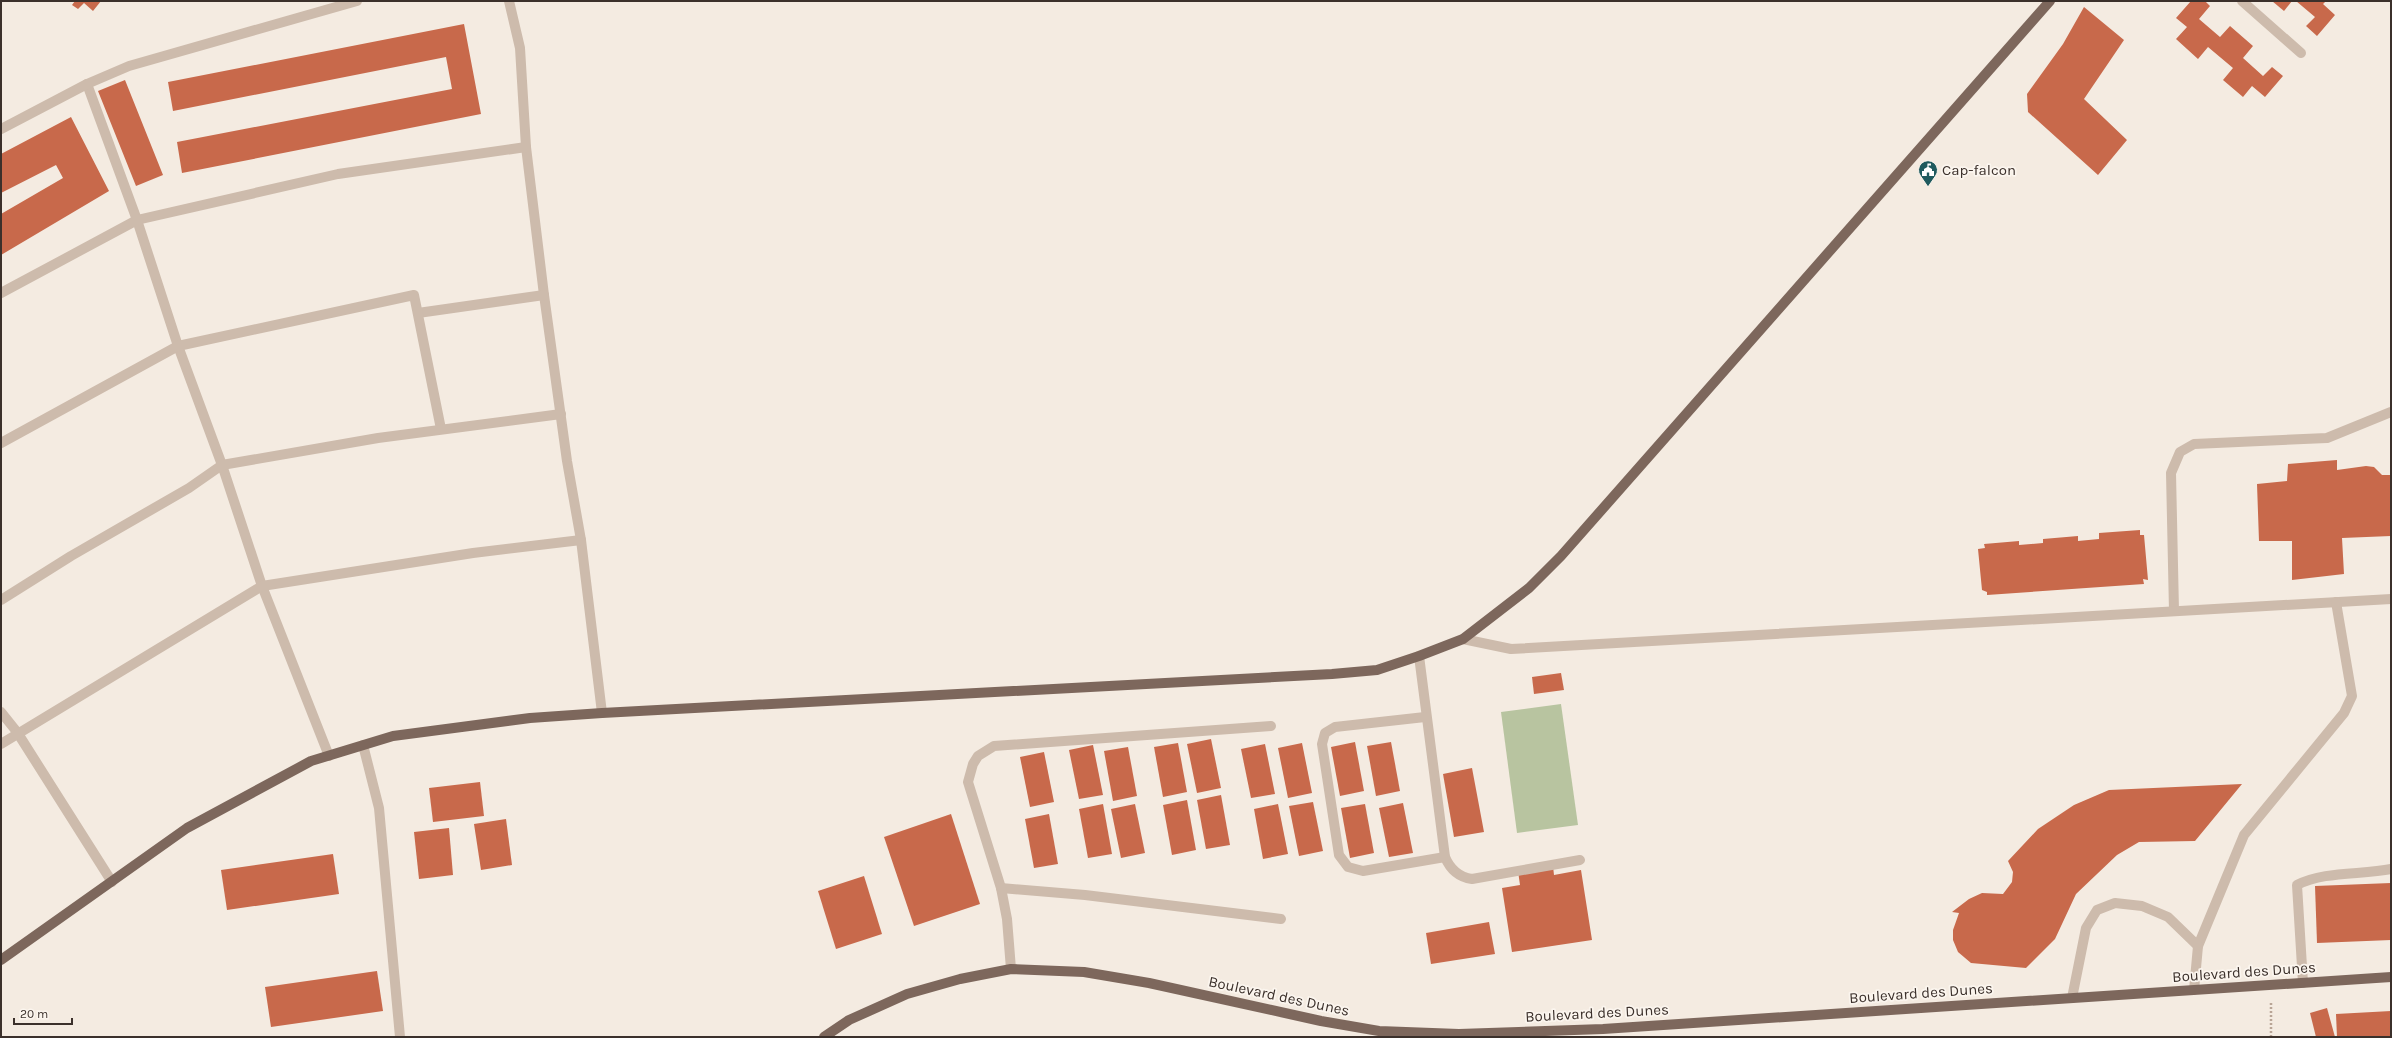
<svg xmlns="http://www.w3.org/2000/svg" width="2392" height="1038" font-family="Karla,sans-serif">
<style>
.green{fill:#b8c4a0}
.building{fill:#c8694b}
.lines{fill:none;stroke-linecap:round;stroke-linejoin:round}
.path{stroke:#b9a596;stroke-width:2.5;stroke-dasharray:2 2;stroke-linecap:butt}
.minor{stroke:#cdbbac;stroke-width:10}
.major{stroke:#7d675c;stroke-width:10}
.labels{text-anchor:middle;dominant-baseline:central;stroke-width:3.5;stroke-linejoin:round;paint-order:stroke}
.poi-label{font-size:15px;fill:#3b302b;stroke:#fbf5ee;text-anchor:start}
.street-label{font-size:15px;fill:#3b302b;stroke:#fbf5ee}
</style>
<rect width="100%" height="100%" fill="#f4ebe1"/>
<polygon class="green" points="1561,704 1578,825 1517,833 1501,712"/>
<g class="building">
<polygon points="75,1 101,1 93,11 84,3 78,9 72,5"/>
<polygon points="2191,1 2205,1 2210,6 2199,19 2220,37 2230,26 2253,46 2243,58 2263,76 2272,67 2283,76 2265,97 2252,86 2243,97 2223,80 2233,68 2208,47 2198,59 2176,39 2187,27 2176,18"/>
<polygon points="2272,1 2292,1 2284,11"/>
<polygon points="2296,1 2326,1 2323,4 2335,15 2317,36 2306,26 2315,17"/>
<polygon points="2084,7 2124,40 2084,99 2127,140 2098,175 2028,112 2027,94 2063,44"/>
<polygon points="464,24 481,114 182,173 177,142 452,89 446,57 173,111 168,82"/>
<polygon points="125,80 163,175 136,186 98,91"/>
<polygon points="71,117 109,191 1,255 1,214 63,178 56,165 1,193 1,154"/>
<polygon points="2337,460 2337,470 2366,466 2374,467 2382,475 2391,475 2391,536 2342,538 2344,574 2292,580 2292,541 2259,541 2257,484 2287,481 2288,464"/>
<polygon points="2140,530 2140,535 2144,535 2148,580 2143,579 2144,584 1987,595 1987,592 1982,590 1978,549 1985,548 1984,544 2019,541 2019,545 2043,543 2043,539 2078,536 2078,541 2099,539 2099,533"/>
<polygon points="1561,673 1564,690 1534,694 1532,677"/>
<polygon points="1211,739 1221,788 1197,793 1187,744"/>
<polygon points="1355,742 1364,791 1340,796 1331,747"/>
<polygon points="1391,742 1400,791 1376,796 1367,746"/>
<polygon points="1178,743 1187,792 1163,797 1154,747"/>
<polygon points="1302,743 1312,793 1288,798 1278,748"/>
<polygon points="1265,744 1275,794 1251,798 1241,749"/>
<polygon points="1093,745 1103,795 1079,799 1069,750"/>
<polygon points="1128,747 1137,796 1113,801 1104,751"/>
<polygon points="1044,752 1054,802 1030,807 1020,757"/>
<polygon points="1472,768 1484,832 1454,837 1443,774"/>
<polygon points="480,782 484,816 433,822 429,788"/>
<polygon points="2242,784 2195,841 2139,842 2117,855 2076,894 2055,939 2026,968 1971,963 1958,952 1953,940 1953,930 1959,913 1952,912 1969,899 1982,893 2003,894 2012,882 2013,872 2008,861 2038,829 2074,805 2109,790"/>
<polygon points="1221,795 1230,845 1206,849 1197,800"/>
<polygon points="1187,800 1196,850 1172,855 1163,805"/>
<polygon points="1313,802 1323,851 1299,856 1289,806"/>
<polygon points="1403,803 1413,853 1389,857 1379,808"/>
<polygon points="1103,804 1112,854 1088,858 1079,809"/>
<polygon points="1135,804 1145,853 1121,858 1111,809"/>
<polygon points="1278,804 1288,854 1263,859 1254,809"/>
<polygon points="1365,804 1374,853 1350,858 1341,808"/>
<polygon points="951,814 980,904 914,926 884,837"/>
<polygon points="1049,814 1058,864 1034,868 1025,819"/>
<polygon points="506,819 512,865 481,870 474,824"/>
<polygon points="449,828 453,875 419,879 414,832"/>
<polygon points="333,854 339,894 227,910 221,870"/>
<polygon points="1553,866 1554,875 1581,870 1592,940 1512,952 1502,888 1520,885 1518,871"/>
<polygon points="864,876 882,934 836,949 818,891"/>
<polygon points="2391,883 2391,940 2317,943 2315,886"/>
<polygon points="1489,922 1495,954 1431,964 1426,933"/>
<polygon points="377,971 383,1011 271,1027 265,987"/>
<polygon points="2327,1008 2335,1037 2316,1037 2310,1013"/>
<polygon points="2391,1011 2391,1037 2337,1037 2336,1014"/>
</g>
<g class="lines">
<polyline class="path" points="2271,1037 2271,1003"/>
<g class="minor">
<polyline points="509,1 520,48 526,147 544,295 567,461 581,540 602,713"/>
<polyline points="2242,1 2301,53"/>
<polyline points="87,84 137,220 178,346 222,465 262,586 329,756"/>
<polyline points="1,129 87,84 129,66 357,1"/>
<polyline points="1,293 137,220 338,174 526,147"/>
<polyline points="418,313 544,295"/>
<polyline points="1,443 178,346 414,295 441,429"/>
<polyline points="1,600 71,556 189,488 222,465 378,438 561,414"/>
<polyline points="2174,611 2171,473 2180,452 2194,444 2327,438 2391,412"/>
<polyline points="1463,639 1511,649 2391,599"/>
<path d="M1419,656L1445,857C1450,869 1458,877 1472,879L1580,860"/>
<polyline points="1,712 17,732 112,882"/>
<polyline points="1425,717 1335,727 1325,733 1322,744 1339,855 1348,867 1363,871 1445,857"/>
<polyline points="1,744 262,586 473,553 581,540"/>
<polyline points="363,745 379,808 400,1037"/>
<polyline points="1001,888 1085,895 1281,919"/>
<polyline points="1011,969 1007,919 1001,888 968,782 973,764 978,756 994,746 1271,726"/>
<path d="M2303,983L2297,885C2324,871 2361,875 2391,869"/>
<polyline points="2194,990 2198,946 2244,835 2344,713 2352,696 2336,602"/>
<polyline points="2072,998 2086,928 2097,910 2115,903 2142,906 2168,917 2198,946"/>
</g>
<g class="major">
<polyline points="1,960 187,828 311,761 393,736 530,718 602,713 1332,674 1377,670 1419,656 1463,639 1529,588 1561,556 2050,1"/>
<polyline points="824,1037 849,1020 907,994 960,979 1011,969 1084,972 1149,983 1321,1021 1379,1031 1459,1034 1603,1029 2391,977"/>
</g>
</g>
<defs>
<g id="civic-pin" transform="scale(1)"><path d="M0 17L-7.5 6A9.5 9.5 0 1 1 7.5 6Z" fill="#1f5a5e" stroke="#fbf5ee"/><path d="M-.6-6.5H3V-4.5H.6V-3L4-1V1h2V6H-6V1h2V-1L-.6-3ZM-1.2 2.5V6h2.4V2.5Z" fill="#fff"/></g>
</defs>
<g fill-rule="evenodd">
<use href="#civic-pin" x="1928" y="170"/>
</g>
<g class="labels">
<g class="poi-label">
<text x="1942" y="170">Cap-falcon</text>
</g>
<g class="street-label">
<text transform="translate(2244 972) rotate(-4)">Boulevard des Dunes</text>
<text transform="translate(1921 993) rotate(-4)">Boulevard des Dunes</text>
<text transform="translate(1279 996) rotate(12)">Boulevard des Dunes</text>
<text transform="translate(1597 1013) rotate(-3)">Boulevard des Dunes</text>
</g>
</g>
<rect width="2392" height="1038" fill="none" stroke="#3b302b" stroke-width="4"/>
<path d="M14 1018v6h58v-6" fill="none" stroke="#3b302b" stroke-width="2"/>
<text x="20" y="1018" font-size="12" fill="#3b302b" stroke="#fbf5ee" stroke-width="3" paint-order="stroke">20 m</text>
</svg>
